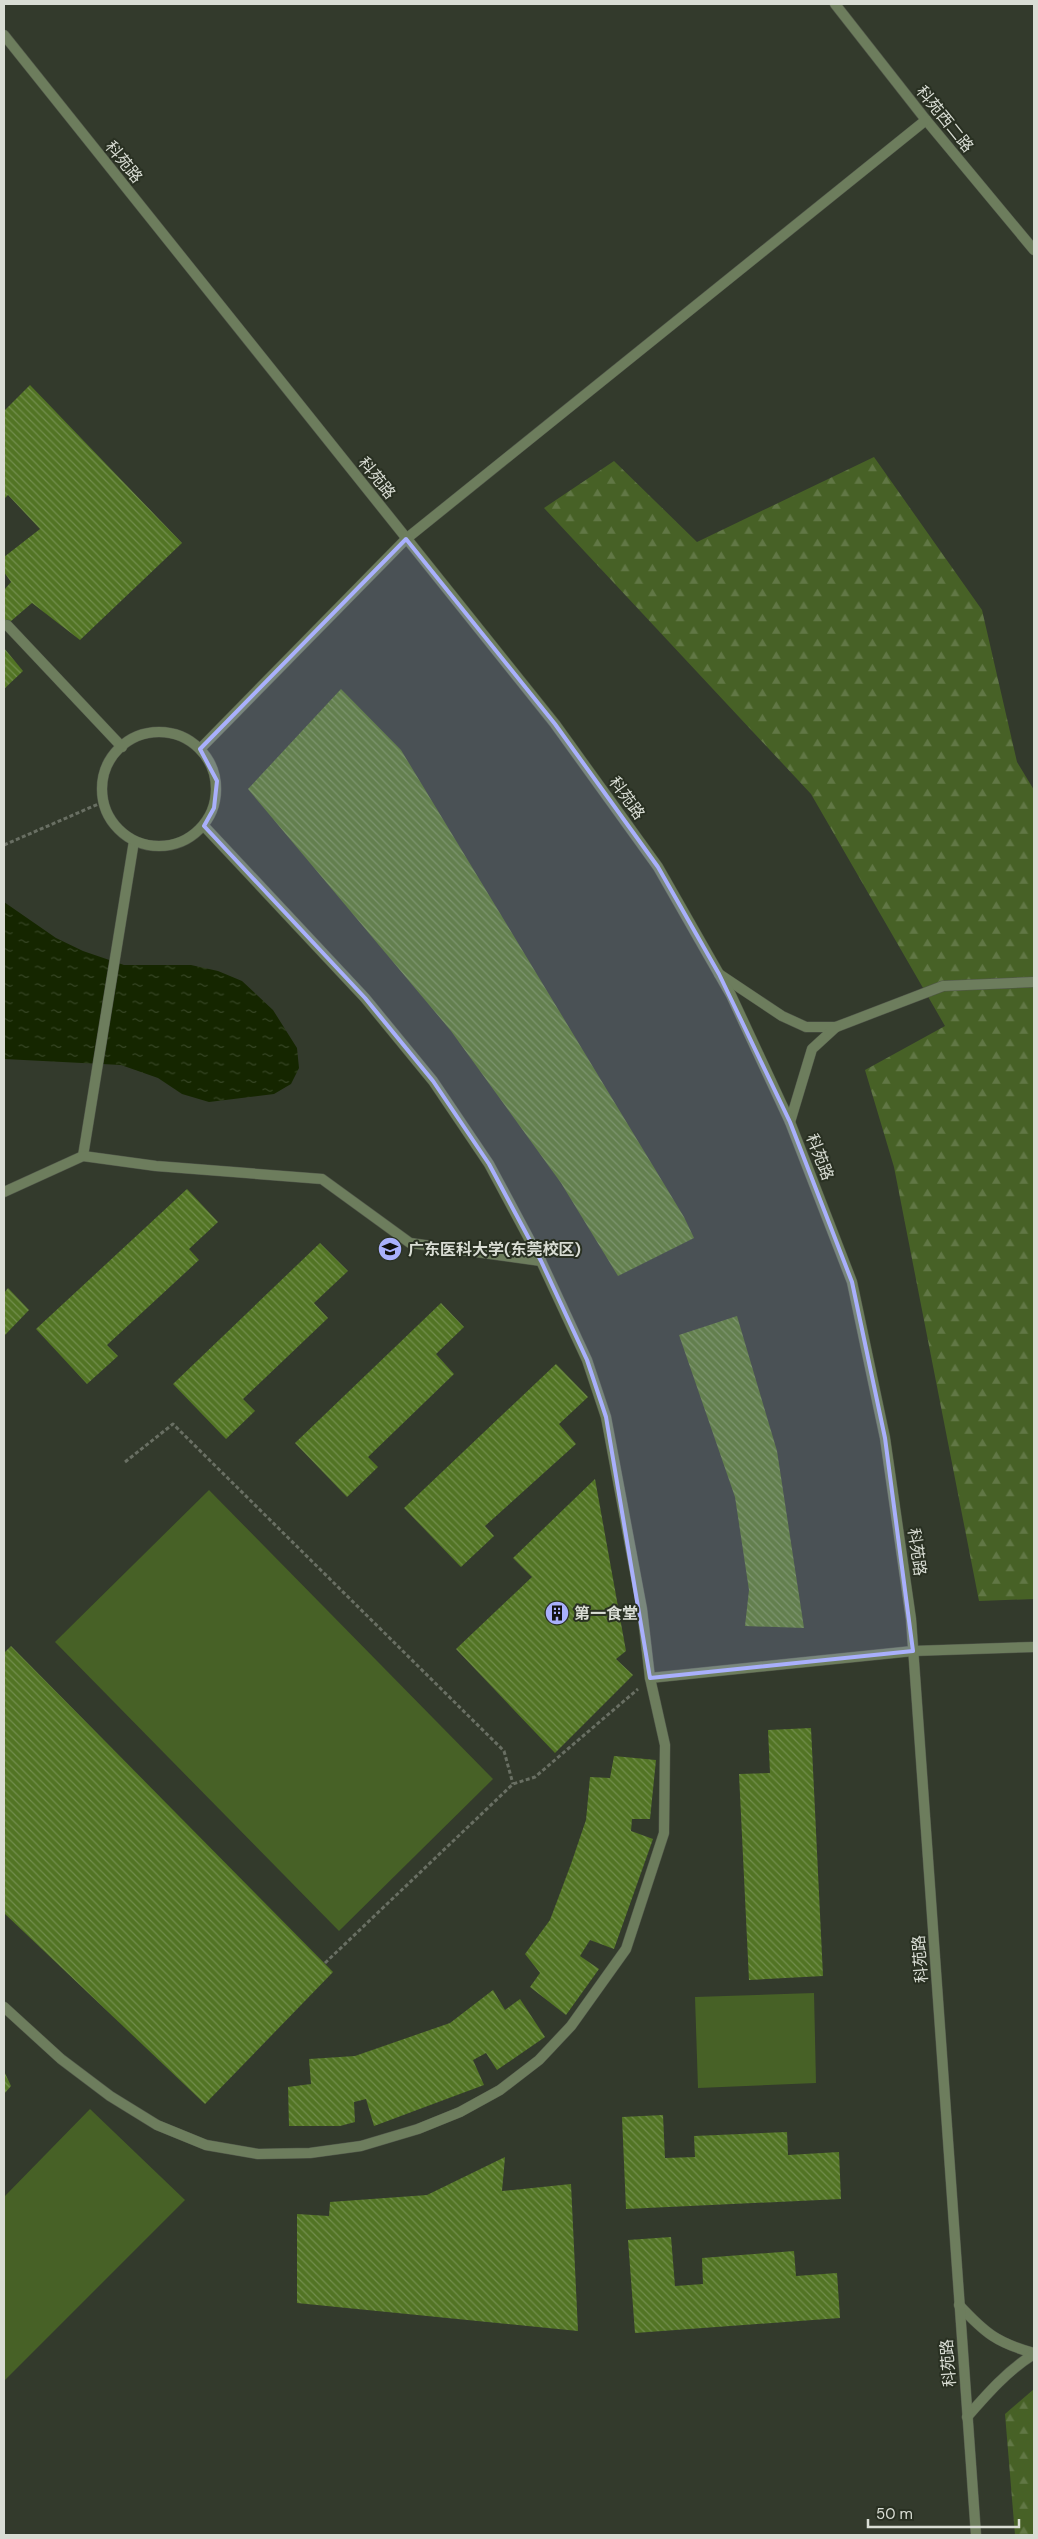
<svg xmlns="http://www.w3.org/2000/svg" width="1038" height="2539" font-family="'DM Sans','Noto Sans SC',sans-serif">
<style>
.green{fill:#476126}
.forest{fill:url(#forest-firs)}
.water{fill:url(#water-ripples)}
.building{fill:url(#building-back-hatch)}
.lines{fill:none;stroke-linecap:round;stroke-linejoin:round}
.service-casing{stroke:#51574a;stroke-width:11}
.minor-casing{stroke:#51574a;stroke-width:11}
.tertiary-casing{stroke:#51574a;stroke-width:11}
.path{stroke:#696f63;stroke-width:3;stroke-dasharray:4 2.5;stroke-linecap:butt}
.service{stroke:#6d7d5d;stroke-width:10}
.minor{stroke:#6d7d5d;stroke-width:10}
.tertiary{stroke:#6d7d5d;stroke-width:10}
.marked{fill:#a9b0fc;fill-opacity:0.2;stroke:#a9b0fc;stroke-width:4;stroke-linejoin:round}
.labels{text-anchor:middle;dominant-baseline:central;stroke-width:4;stroke-linejoin:round;paint-order:stroke}
.street-label{font-size:16px;fill:#d9ddd4;stroke:#293022}
.poi-label{font-size:16px;font-weight:bold;fill:#d9ddd4;stroke:#293022;text-anchor:start}
</style>
<defs>
<pattern id="forest-firs" width="22" height="20" patternUnits="userSpaceOnUse" patternTransform="scale(1.25)"><rect width="22" height="20" fill="#476126"/><path d="M5 1l3.5 6h-7zM16 11l3.5 6h-7z" fill="#617745"/></pattern>
<pattern id="water-ripples" width="26" height="14" patternUnits="userSpaceOnUse" patternTransform="scale(1.25)"><rect width="26" height="14" fill="#152600"/><path d="M2 4q2-2 4 0t4 0M15 11q2-2 4 0t4 0" fill="none" stroke="#364524"/></pattern>
<pattern id="building-back-hatch" width="6" height="6" patternUnits="userSpaceOnUse" patternTransform="scale(1.25)"><rect width="6" height="6" fill="#527424"/><path d="M-1 5l2 2M0 0l6 6M5-1l2 2" fill="none" stroke="#728e4d"/></pattern>
</defs>
<rect width="100%" height="100%" fill="#333a2c"/>
<g class="green">
<polygon points="209,1490 493,1779 339,1931 55,1642"/>
<polygon points="814,1993 816,2083 698,2088 695,1997"/>
<polygon points="90,2109 185,2200 4,2381 4,2197"/>
</g>
<g class="forest">
<polygon points="874,457 982,610 1017,762 1034,790 1034,1599 979,1601 894,1167 865,1070 945,1026 811,794 544,508 614,461 697,542"/>
<polygon points="1034,2389 1034,2535 1015,2535 1005,2414"/>
</g>
<polygon class="water" points="4,902 56,938 83,951 124,965 191,965 218,971 242,981 273,1010 297,1048 299,1068 291,1084 274,1094 209,1102 182,1094 158,1078 121,1065 4,1059"/>
<g class="building">
<polygon points="30,385 182,543 80,640 32,603 4,627 4,590 11,582 4,572 4,557 40,529 8,495 4,499 4,411"/>
<polygon points="4,648 23,671 4,689"/>
<polygon points="341,689 401,750 684,1217 694,1238 618,1276 561,1183 451,1031 248,789"/>
<polygon points="187,1189 218,1222 189,1249 199,1260 107,1345 118,1356 87,1384 36,1329"/>
<polygon points="320,1243 348,1271 314,1303 328,1318 243,1399 255,1411 226,1439 173,1384"/>
<polygon points="8,1288 29,1310 4,1336 4,1293"/>
<polygon points="441,1303 464,1327 436,1354 454,1374 368,1457 378,1467 347,1497 295,1443"/>
<polygon points="737,1316 777,1451 804,1628 745,1626 749,1590 735,1497 679,1335"/>
<polygon points="556,1364 588,1397 559,1424 576,1444 485,1526 494,1536 461,1567 404,1508"/>
<polygon points="595,1479 626,1651 616,1659 633,1675 555,1753 456,1649 532,1577 513,1558"/>
<polygon points="11,1646 333,1972 205,2104 4,1913 4,1653"/>
<polygon points="811,1728 823,1976 749,1980 739,1774 770,1773 768,1730"/>
<polygon points="614,1756 656,1760 650,1819 632,1819 631,1831 653,1839 614,1949 590,1940 580,1956 599,1969 566,2015 530,1987 540,1973 525,1954 550,1920 571,1864 586,1820 590,1777 610,1778"/>
<polygon points="493,1990 505,2010 520,1999 545,2037 497,2070 486,2053 473,2060 484,2085 374,2126 366,2099 354,2102 355,2122 340,2126 289,2126 288,2087 311,2084 309,2059 355,2056 450,2023"/>
<polygon points="4,2071 11,2086 4,2094"/>
<polygon points="663,2115 665,2158 695,2157 694,2136 787,2132 788,2155 839,2152 841,2199 626,2209 622,2117"/>
<polygon points="505,2157 502,2191 571,2184 578,2331 297,2303 297,2214 329,2216 330,2202 427,2195"/>
<polygon points="671,2237 675,2286 703,2284 702,2258 794,2251 796,2276 837,2273 840,2318 635,2333 628,2240"/>
</g>
<g class="lines">
<g class="service-casing">
<polyline id="service" points="83,1156 134,841"/>
</g>
<g class="minor-casing">
<g id="minor">
<polyline points="835,4 926,120 1034,250"/>
<polyline points="7,625 122,747"/>
<circle cx="159" cy="789" r="57"/>
<polyline points="200,749 406,539 926,120"/>
<polyline points="719,974 782,1016 806,1027 836,1027 943,986 1034,982"/>
<polyline points="790,1122 812,1049 836,1027"/>
<polyline points="4,1192 83,1156 156,1166 322,1179 410,1243 541,1261"/>
<polyline points="650,1678 913,1651 1034,1647"/>
<polyline points="4,2007 61,2059 110,2096 157,2125 206,2145 258,2154 310,2153 361,2146 418,2129 460,2112 500,2090 539,2060 571,2026 626,1949 664,1833 665,1745 650,1678 642,1609 606,1417 587,1360 541,1261 489,1164 433,1081 365,998 204,826"/>
<path d="M959,2305C985,2333 997,2343 1034,2353"/>
<path d="M967,2417C987,2394 1008,2370 1034,2354"/>
</g>
</g>
<g class="tertiary-casing">
<polyline id="tertiary" points="4,35 555,724 658,867 731,995 790,1122 852,1282 885,1438 911,1619 976,2535"/>
</g>
<g class="path">
<polyline points="4,845 103,802"/>
<polyline points="125,1462 173,1424 504,1751 513,1784"/>
<polyline points="325,1963 513,1784 535,1777 638,1689"/>
</g>
<use href="#service" class="service"/>
<use href="#minor" class="minor"/>
<use href="#tertiary" class="tertiary"/>
</g>
<path class="marked" d="M406,539L555,724L658,867L719,974L790,1122L852,1282L885,1438L913,1651L650,1678L606,1417L587,1360L541,1261L489,1164L433,1081L365,998L204,826L214,808L217,781L200,749Z"/>
<defs>
<g id="university-disc" transform="scale(1.25)"><circle r="9.5" fill="#a9b0fc" stroke="#293022"/><path d="M0-5L7-2L0 1L-7-2ZM-4 1L0 2.5L4 1V4Q0 6-4 4Z" fill="#111"/></g>
<g id="building-disc" transform="scale(1.25)"><circle r="9.5" fill="#a9b0fc" stroke="#293022"/><path d="M-4-6H4V6H1V3H-1V6H-4ZM-2.5-4.3h1.7v1.8h-1.7ZM.8-4.3h1.7v1.8H.8ZM-2.5-1h1.7V.8h-1.7ZM.8-1h1.7V.8H.8Z" fill="#111"/></g>
</defs>
<g fill-rule="evenodd">
<use href="#university-disc" x="390" y="1249"/>
<use href="#building-disc" x="557" y="1613"/>
</g>
<g class="labels">
<g class="street-label">
<text transform="translate(945 119) rotate(51)">科苑西二路</text>
<text transform="translate(124 162) rotate(51)">科苑路</text>
<text transform="translate(377 478) rotate(51)">科苑路</text>
<text transform="translate(627 798) rotate(54)">科苑路</text>
<text transform="translate(820 1157) rotate(69)">科苑路</text>
<text transform="translate(917 1552) rotate(82)">科苑路</text>
<text transform="translate(920 1959) rotate(-94)">科苑路</text>
<text transform="translate(948 2363) rotate(-94)">科苑路</text>
</g>
<g class="poi-label">
<text x="408" y="1249">广东医科大学(东莞校区)</text>
<text x="574" y="1613">第一食堂</text>
</g>
</g>
<rect width="1038" height="2539" fill="none" stroke="#d9ddd4" stroke-width="10"/>
<path d="M868 2519v8h151v-8" fill="none" stroke="#d9ddd4" stroke-width="2.5"/>
<text x="876" y="2519" font-size="15" fill="#d9ddd4" stroke="#293022" stroke-width="4" paint-order="stroke">50 m</text>
</svg>
